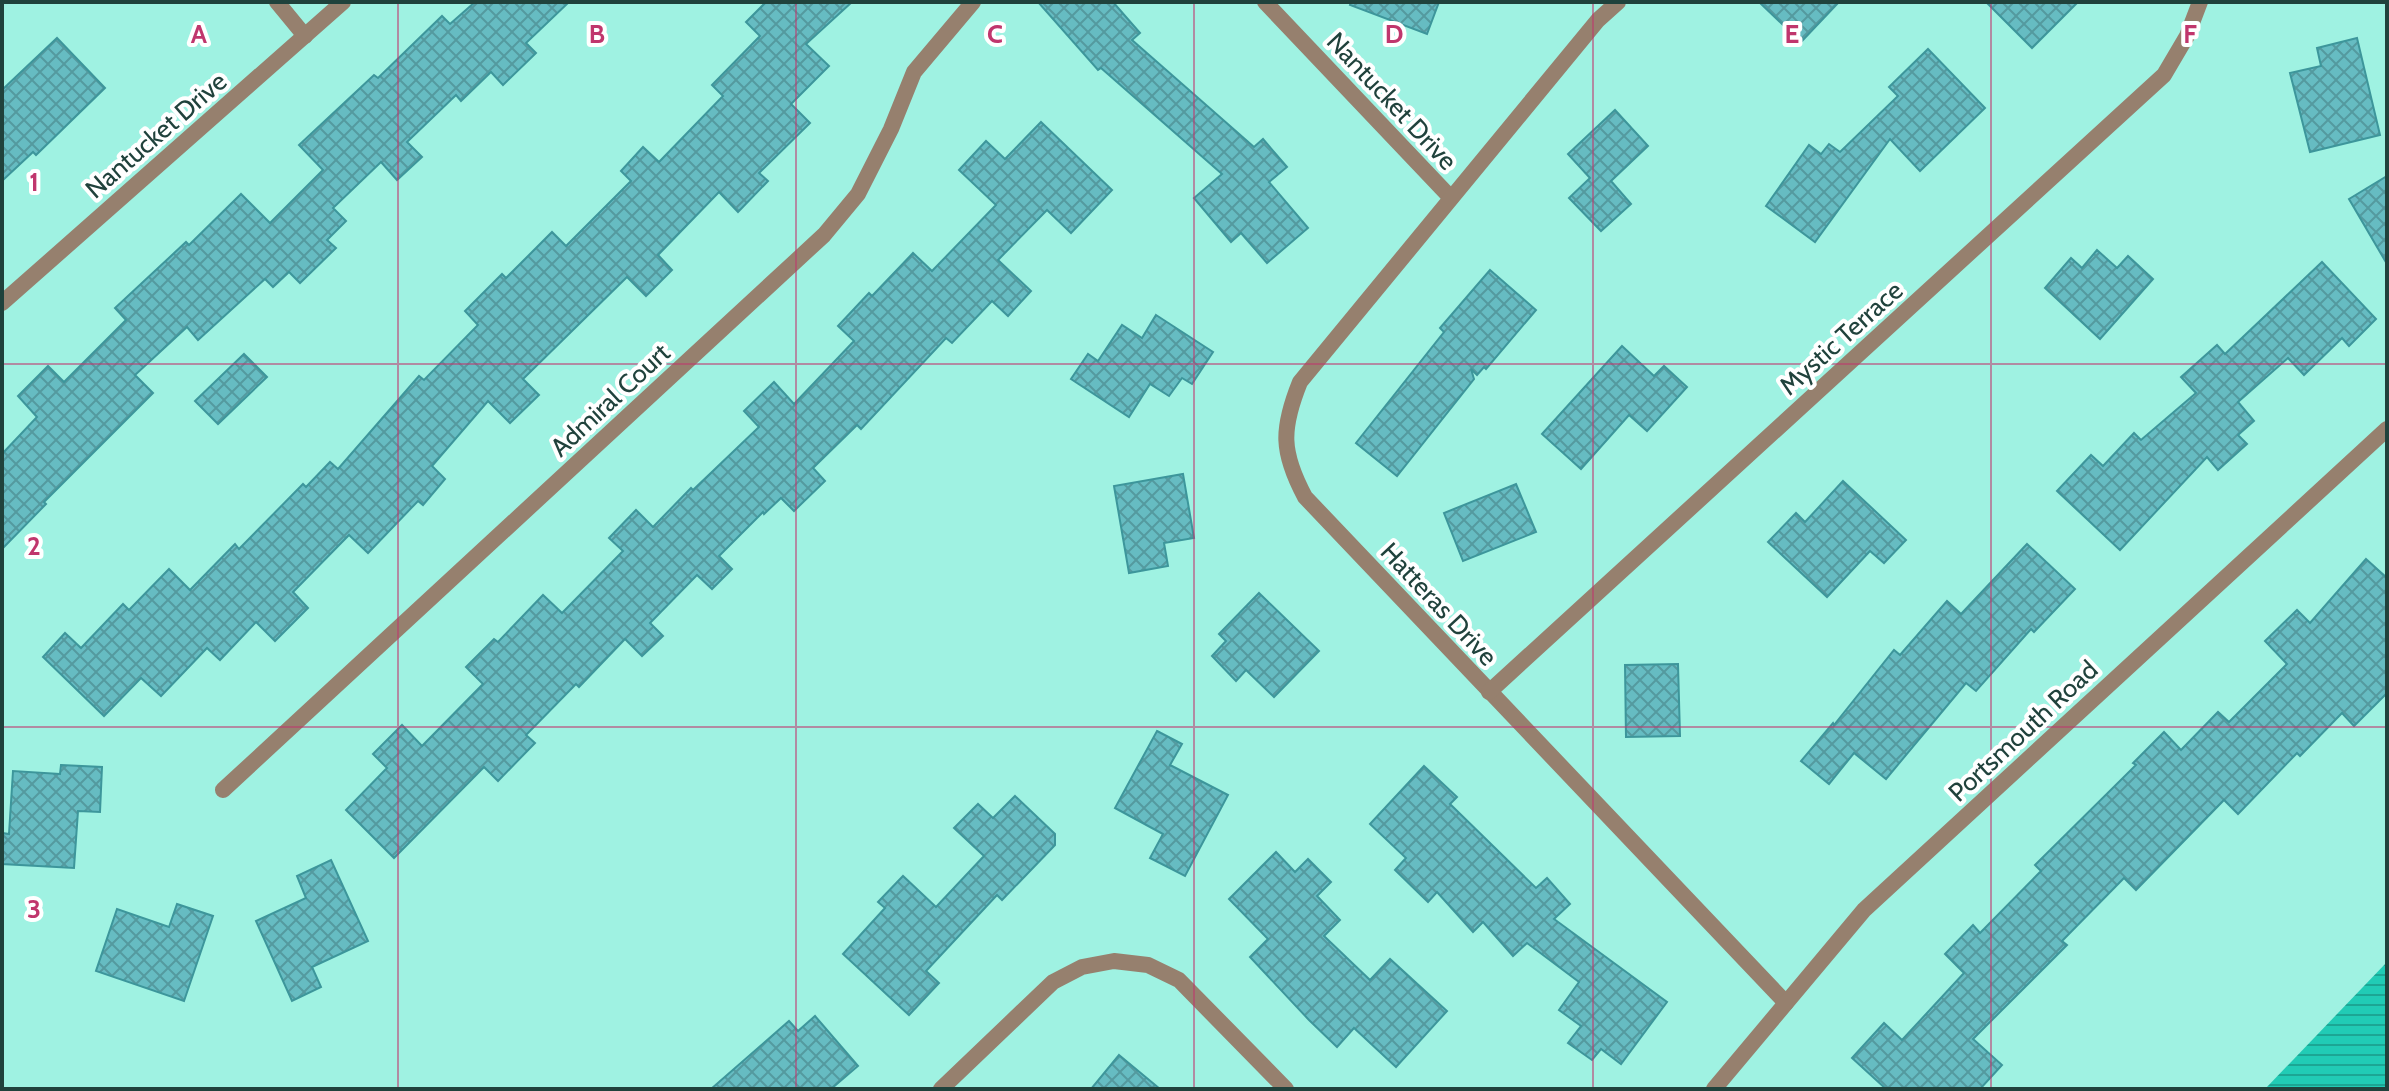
<svg xmlns="http://www.w3.org/2000/svg" width="2389" height="1091" font-family="Cabin,sans-serif">
<style>
.water{fill:url(#water-rules)}
.building{fill:url(#building-cross-hatch);stroke:#3d969b;stroke-width:2}
.lines{fill:none;stroke-linecap:round;stroke-linejoin:round}
.street{stroke:#96806e;stroke-width:16}
.grid{fill:none;stroke:#c0366d;stroke-width:2;stroke-opacity:0.55}
.labels{text-anchor:middle;dominant-baseline:central;stroke-width:8;stroke-linejoin:round;paint-order:stroke}
.street-label{font-size:26px;fill:#20423c;stroke:#fff}
.grid-label{font-size:26px;text-anchor:middle;font-weight:bold;fill:#c0366d;stroke:#fff;stroke-width:8;stroke-linejoin:round;paint-order:stroke}
</style>
<defs>
<pattern id="water-rules" width="6" height="5" patternUnits="userSpaceOnUse" patternTransform="scale(2)"><rect width="6" height="5" fill="#21cbb5"/><path d="M0 2.5h6" fill="none" stroke="#1ca694"/></pattern>
<pattern id="building-cross-hatch" width="8" height="8" patternUnits="userSpaceOnUse" patternTransform="scale(2)"><rect width="8" height="8" fill="#66bcc2"/><path d="M0 0l8 8M0 8l8-8" fill="none" stroke="#549a9f"/></pattern>
</defs>
<rect width="100%" height="100%" fill="#9ff2e2"/>
<polygon class="water" points="2387,962 2387,1089 2265,1089"/>
<g class="building">
<polygon points="475,2 569,2 526,43 536,53 503,85 491,72 461,101 456,95 407,142 422,157 397,180 381,162 333,208 346,221 327,240 336,248 300,283 289,272 273,287 265,279 198,340 187,327 135,375 153,393 44,502 46,504 2,549 2,454 37,417 18,396 48,366 64,382 126,320 115,308 186,242 189,245 241,194 270,223 323,170 299,145 374,75 378,78 442,16 450,24"/>
<polygon points="766,2 852,2 806,44 829,66 791,104 810,123 759,173 768,181 738,212 719,192 658,255 672,270 646,296 627,277 523,379 539,395 510,423 488,401 432,466 445,479 423,505 418,501 368,553 349,535 293,592 308,608 275,641 256,622 220,660 207,648 161,696 141,678 104,716 43,657 65,633 81,648 123,604 129,610 169,569 190,590 235,544 239,549 303,484 306,487 330,462 338,469 419,376 424,380 478,325 465,311 502,274 506,278 552,232 566,246 631,181 621,171 643,147 659,162 723,96 712,85 760,36 746,22"/>
<polygon points="1038,2 1113,2 1140,33 1132,40 1254,147 1263,139 1287,167 1269,182 1308,228 1267,263 1241,233 1231,242 1194,198 1222,174 1101,68 1098,70"/>
<polygon points="1351,2 1439,2 1427,34 1350,5"/>
<polygon points="1759,2 1839,2 1801,42"/>
<polygon points="1986,2 2078,2 2032,48"/>
<polygon points="57,38 105,88 36,155 33,152 2,181 2,90"/>
<polygon points="2357,38 2380,135 2310,152 2290,73 2321,66 2317,48"/>
<polygon points="1928,49 1985,108 1920,171 1890,139 1815,242 1766,206 1809,145 1821,154 1829,144 1840,152 1898,96 1889,87"/>
<polygon points="1615,110 1648,146 1611,181 1631,204 1601,231 1569,198 1590,178 1568,154"/>
<polygon points="1041,122 1112,190 1071,233 1047,210 998,260 1031,291 1008,316 992,301 952,343 946,338 861,429 857,425 813,468 825,481 794,511 781,498 764,514 763,512 719,556 732,569 712,589 697,575 650,623 663,636 642,656 625,639 579,687 576,684 526,735 535,743 498,781 484,767 394,858 346,810 387,768 373,754 402,725 422,746 483,684 466,667 494,639 498,642 543,595 562,613 623,551 609,538 636,510 653,527 691,488 693,490 759,427 744,411 774,382 794,404 854,341 838,326 869,293 872,296 913,253 932,271 996,205 959,170 986,141 1005,159"/>
<polygon points="2387,176 2387,264 2349,199"/>
<polygon points="2097,250 2117,268 2128,256 2153,279 2100,339 2045,288 2071,258 2082,268"/>
<polygon points="2322,262 2376,319 2349,346 2342,338 2304,375 2288,358 2238,402 2254,421 2238,435 2247,444 2218,470 2207,457 2120,550 2057,491 2091,455 2103,466 2134,433 2141,440 2196,393 2181,377 2217,345 2225,354"/>
<polygon points="1490,270 1536,310 1486,369 1484,367 1477,375 1471,369 1474,379 1397,476 1356,443 1444,332 1440,328"/>
<polygon points="1156,315 1213,352 1192,384 1182,378 1169,396 1150,384 1129,417 1071,379 1088,354 1098,361 1122,325 1142,338"/>
<polygon points="1622,346 1654,376 1664,366 1687,387 1647,431 1629,415 1581,469 1542,434"/>
<polygon points="244,354 267,377 218,424 195,401"/>
<polygon points="1183,474 1194,538 1164,543 1168,566 1129,573 1114,486"/>
<polygon points="1843,481 1906,540 1884,563 1870,551 1827,597 1768,542 1796,513 1805,522"/>
<polygon points="1516,484 1536,532 1463,561 1444,513"/>
<polygon points="2027,544 2075,589 2034,632 2031,629 1976,691 1966,683 1886,779 1854,753 1829,784 1801,761 1833,723 1834,725 1894,650 1900,655 1947,601 1961,614"/>
<polygon points="2366,559 2387,578 2387,693 2354,726 2342,713 2300,756 2297,753 2238,814 2224,800 2136,890 2124,878 2062,941 2067,945 1973,1039 2002,1065 1980,1089 1886,1089 1852,1058 1884,1023 1902,1040 1964,973 1945,954 1973,925 1980,933 2041,871 2035,865 2136,765 2133,763 2164,732 2181,750 2218,712 2229,722 2287,664 2265,641 2297,610 2310,623"/>
<polygon points="1259,593 1319,651 1274,697 1246,670 1236,681 1212,656 1226,641 1219,634"/>
<polygon points="1678,664 1680,736 1626,737 1625,665"/>
<polygon points="1157,731 1182,744 1170,765 1228,795 1185,876 1150,858 1163,834 1115,808"/>
<polygon points="61,765 102,767 100,812 78,811 74,868 2,864 2,833 9,834 13,771 60,774"/>
<polygon points="1424,766 1457,797 1450,804 1536,888 1547,878 1570,904 1554,919 1667,1002 1621,1064 1601,1049 1592,1060 1568,1043 1581,1026 1559,1010 1579,982 1527,943 1513,956 1483,922 1473,932 1437,892 1428,902 1395,870 1406,858 1370,824"/>
<polygon points="1015,796 1055,834 1055,845 1002,900 997,895 926,971 939,983 909,1015 843,954 885,908 878,902 903,876 936,907 984,856 954,828 978,804 993,818"/>
<polygon points="1276,852 1295,872 1308,859 1331,882 1317,896 1340,920 1324,936 1370,980 1390,959 1447,1011 1396,1067 1354,1028 1337,1047 1309,1020 1250,957 1268,939 1229,899"/>
<polygon points="331,860 368,941 312,967 321,987 292,1001 256,921 306,898 297,876"/>
<polygon points="177,904 213,916 184,1001 96,971 117,909 169,927"/>
<polygon points="815,1016 858,1066 831,1089 711,1089 789,1021 798,1031"/>
<polygon points="1119,1055 1160,1089 1091,1089"/>
</g>
<g class="lines">
<g class="street">
<polyline points="277,2 305,36"/>
<polyline points="1265,2 1451,198"/>
<path d="M1618,2L1598,20L1300,382C1281,429 1281,452 1305,497L1786,1003"/>
<polyline points="2,303 343,2"/>
<polyline points="1489,692 2164,75 2187,36 2200,2"/>
<polyline points="223,790 824,235 858,194 891,129 914,72 973,2"/>
<polyline points="941,1089 1053,982 1082,967 1114,961 1148,965 1179,980 1286,1089"/>
<polyline points="1714,1089 1864,910 2387,429"/>
</g>
</g>
<path class="grid" d="M398,2V1089M796,2V1089M1194,2V1089M1593,2V1089M1991,2V1089M2,364H2387M2,727H2387"/>
<g class="labels">
<g class="street-label">
<text transform="translate(1392 101) rotate(47)">Nantucket Drive</text>
<text transform="translate(156 135) rotate(-41)">Nantucket Drive</text>
<text transform="translate(1841 338) rotate(-42)">Mystic Terrace</text>
<text transform="translate(610 400) rotate(-43)">Admiral Court</text>
<text transform="translate(1439 604) rotate(47)">Hatteras Drive</text>
<text transform="translate(2023 731) rotate(-43)">Portsmouth Road</text>
</g>
</g>
<g class="grid-label">
<text x="199" y="43">A</text>
<text x="597" y="43">B</text>
<text x="995" y="43">C</text>
<text x="1394" y="43">D</text>
<text x="1792" y="43">E</text>
<text x="2190" y="43">F</text>
<text x="34" y="191">1</text>
<text x="34" y="555">2</text>
<text x="34" y="918">3</text>
</g>
<rect width="2389" height="1091" fill="none" stroke="#20423c" stroke-width="8"/>
</svg>
